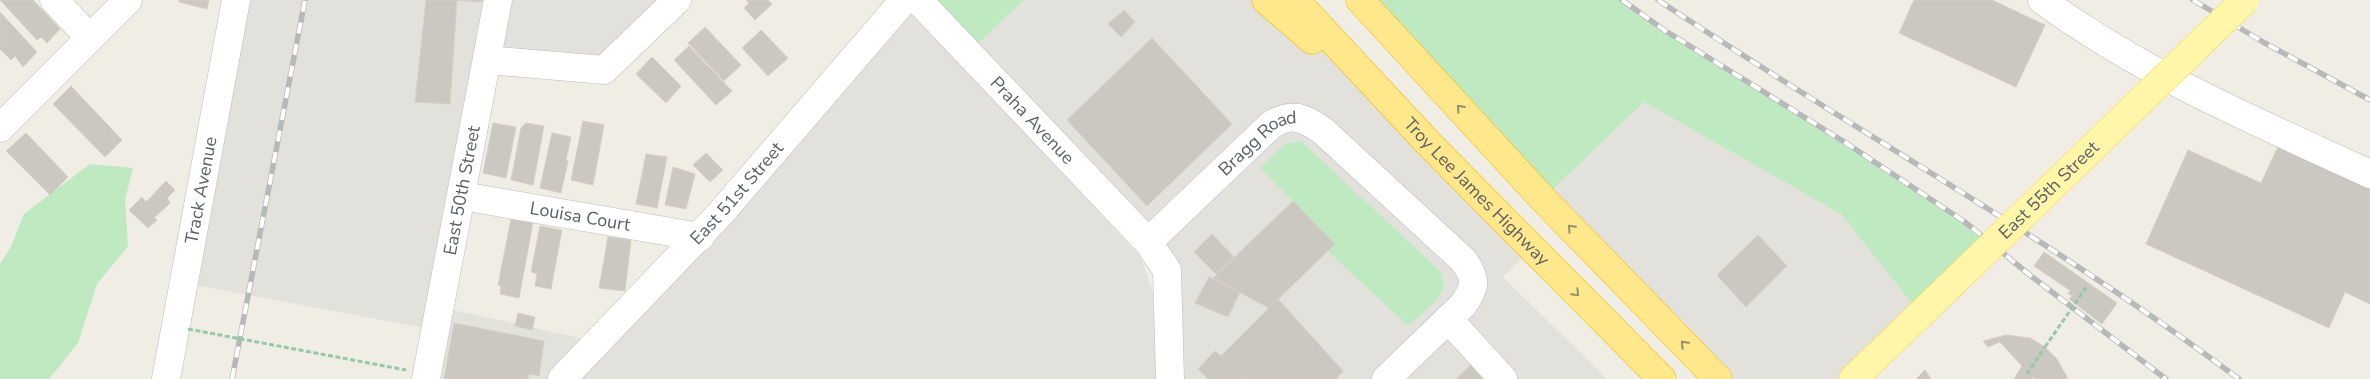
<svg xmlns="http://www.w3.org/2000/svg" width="2370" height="379" font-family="'Nunito Sans',sans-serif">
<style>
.industrial{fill:#e3e1dc}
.green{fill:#bee9c1}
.building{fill:#cbc8c1;stroke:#d5d0c2}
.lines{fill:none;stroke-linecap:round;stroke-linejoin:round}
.minor-casing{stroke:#b9bcc1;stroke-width:29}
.major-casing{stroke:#fdd74f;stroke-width:29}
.highway-casing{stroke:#f4b600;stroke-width:29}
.path{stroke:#95c9a7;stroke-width:3;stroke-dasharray:5 2.5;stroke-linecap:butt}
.minor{stroke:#fff;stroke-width:28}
.major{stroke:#fff6aa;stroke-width:28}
.highway{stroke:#ffe88c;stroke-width:28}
.rail-casing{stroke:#b7b8b9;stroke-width:5.5}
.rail{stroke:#fff;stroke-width:4;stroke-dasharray:11;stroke-linecap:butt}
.major-bridge-casing{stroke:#fdd74f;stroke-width:29;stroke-linecap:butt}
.path-bridge{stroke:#95c9a7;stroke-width:3;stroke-dasharray:5 2.5;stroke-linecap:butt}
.major-bridge{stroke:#fff6aa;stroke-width:28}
.oneway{stroke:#959073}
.labels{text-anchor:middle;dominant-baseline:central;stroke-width:5;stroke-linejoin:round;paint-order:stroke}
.street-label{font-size:18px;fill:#5c6066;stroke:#fff}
</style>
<rect width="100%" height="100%" fill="#f0eee4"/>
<g class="industrial">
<polygon points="238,0 677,0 604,70 487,60 440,307 598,342 562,379 426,379 435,330 184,283"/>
<polygon points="1024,0 1266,0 1431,146 1532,248 1503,277 1607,379 1170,379 1167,270 968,53"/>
<polygon points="911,10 1140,256 1153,292 1156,379 581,379 630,328"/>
<polygon points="1644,102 1841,214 1921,315 1853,379 1718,379 1543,199"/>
</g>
<g class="green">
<polygon points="918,0 1024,0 968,53"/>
<polygon points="1360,0 1622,0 1664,30 1903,180 1965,222 1993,244 1921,315 1841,214 1644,102 1543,199"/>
<polygon points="1301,141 1441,272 1444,287 1437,300 1408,326 1328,251 1335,244 1260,168 1285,144"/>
<polygon points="90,164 133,168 125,200 128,246 97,284 78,343 49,379 0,379 0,264 11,247 24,214"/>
</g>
<g class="building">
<polygon points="0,0 33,0 60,29 47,43 41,37 37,40"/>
<polygon points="179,0 209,0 207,9 179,2"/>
<polygon points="426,0 486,0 477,2 457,0 450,104 415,102"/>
<polygon points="746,0 768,0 772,4 755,20 744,8 749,3"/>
<polygon points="1914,0 1992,0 2045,25 2016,87 1899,33"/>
<polygon points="1124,10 1135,22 1121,37 1108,24"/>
<polygon points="0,12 37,52 23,67 15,56 11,60 0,49"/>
<polygon points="705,27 741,65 724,81 688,43"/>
<polygon points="761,30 788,58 768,76 742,48"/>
<polygon points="1152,38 1232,124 1147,206 1067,120"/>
<polygon points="689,46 732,91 716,105 674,60"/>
<polygon points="652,57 681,86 666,103 636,74"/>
<polygon points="71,86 122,140 105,157 53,104"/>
<polygon points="583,121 604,125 593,185 571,180"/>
<polygon points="493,123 516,127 506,178 483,173"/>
<polygon points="526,123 544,126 533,185 511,180 521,128"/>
<polygon points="26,133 68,177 50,195 6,151"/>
<polygon points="552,133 571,137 566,160 568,161 561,193 540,188"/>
<polygon points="2278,147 2370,189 2370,304 2345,292 2329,328 2146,244 2188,150 2261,183"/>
<polygon points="706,153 723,170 710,182 693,165"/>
<polygon points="646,154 667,157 657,208 636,204"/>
<polygon points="673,167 695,174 686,209 665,205"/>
<polygon points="166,181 175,190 167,198 170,203 154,218 157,220 148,228 129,210 142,197 146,202"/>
<polygon points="1293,201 1335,244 1269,308 1213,278"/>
<polygon points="511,219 533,223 519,298 500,294 501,286 498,285"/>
<polygon points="540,226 562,230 551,289 535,286 537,274 531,272"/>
<polygon points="1212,234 1234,257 1216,274 1194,252"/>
<polygon points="1758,235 1787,266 1746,307 1717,275"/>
<polygon points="608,237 631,240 625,291 599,288"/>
<polygon points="2044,252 2117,303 2102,324 2069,299 2072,296 2068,293 2071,291 2034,266"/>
<polygon points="1209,277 1240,292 1228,317 1195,303"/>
<polygon points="1278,299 1343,371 1336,379 1244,379 1221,356"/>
<polygon points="518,313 535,317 532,330 515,326"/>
<polygon points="454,323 544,341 539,376 529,374 528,379 444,379"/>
<polygon points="2006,335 2030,338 2045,347 2057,359 2068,379 2035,379 2032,377 2031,379 2014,379 2022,366 2000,342 1988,347 1983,341"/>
<polygon points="1215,351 1221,356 1244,379 1208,379 1198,369"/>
<polygon points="1471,365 1484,379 1456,379"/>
<polygon points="1925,370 1931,379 1916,379"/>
</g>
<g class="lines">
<g class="minor-casing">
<g id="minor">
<polyline points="54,0 89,37"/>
<path id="s1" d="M918,0L1148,242L1167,270L1170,379"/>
<path d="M2042,0C2143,74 2257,122 2370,174"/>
<polyline points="487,60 604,70 677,0"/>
<polyline points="0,128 128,0"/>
<path id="s2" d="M462,196L700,237"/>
<path id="s3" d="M1148,242L1271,125C1292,112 1303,117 1323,131L1463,260C1477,279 1476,286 1463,305L1386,379"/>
<polyline points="1448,319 1503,379"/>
<path id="s4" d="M166,379L236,0"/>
<path id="s5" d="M426,379L498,0"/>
<path id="s6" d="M562,379L720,214L904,0"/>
</g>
</g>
<g class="major-casing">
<polyline id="major" points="1853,379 1959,277"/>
</g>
<g class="highway-casing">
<g id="highway">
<polyline points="1266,0 1312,40"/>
<path id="s7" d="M1295,0L1431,146L1662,379"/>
<polyline points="1360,0 1543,199 1718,379"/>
</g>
</g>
<polyline class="path" points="2027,374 2045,347"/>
<use href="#minor" class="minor"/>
<use href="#major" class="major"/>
<use href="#highway" class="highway"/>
<g class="rail-casing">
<g id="rail">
<polyline points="1622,0 1664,30 1846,143 1965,222 2031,276 2166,379"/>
<path d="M1658,0C1850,128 2053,240 2239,379"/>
<polyline points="2193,0 2263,42 2370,100"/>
<polyline points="232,379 305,0"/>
</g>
</g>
<use href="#rail" class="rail"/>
<g class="major-bridge-casing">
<g id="major-bridge">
<path id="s8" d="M1959,277L2245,0"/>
</g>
</g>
<g class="path-bridge">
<polyline points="188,329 406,370"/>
<polyline points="2045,347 2087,286"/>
</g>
<use href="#major-bridge" class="major-bridge"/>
</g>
<defs><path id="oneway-chevron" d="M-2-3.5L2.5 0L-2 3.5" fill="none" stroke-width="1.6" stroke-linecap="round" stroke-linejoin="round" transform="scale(1.25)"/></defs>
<g class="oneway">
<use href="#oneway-chevron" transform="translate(1460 108) rotate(-132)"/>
<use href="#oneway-chevron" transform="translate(1571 228) rotate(-134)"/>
<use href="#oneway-chevron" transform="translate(1576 293) rotate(45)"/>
<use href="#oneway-chevron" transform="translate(1684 344) rotate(-134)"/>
</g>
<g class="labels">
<g class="street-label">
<text stroke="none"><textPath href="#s1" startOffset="166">Praha Avenue</textPath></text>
<text stroke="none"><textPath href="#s3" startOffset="149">Bragg Road</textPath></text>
<text stroke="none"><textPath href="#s4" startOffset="192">Track Avenue</textPath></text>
<text stroke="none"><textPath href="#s5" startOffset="192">East 50th Street</textPath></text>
<text stroke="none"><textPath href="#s8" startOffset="125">East 55th Street</textPath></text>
<text stroke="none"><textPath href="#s7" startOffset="264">Troy Lee James Highway</textPath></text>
<text stroke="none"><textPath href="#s6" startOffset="255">East 51st Street</textPath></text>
<text stroke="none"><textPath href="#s2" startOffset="120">Louisa Court</textPath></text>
</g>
</g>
</svg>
